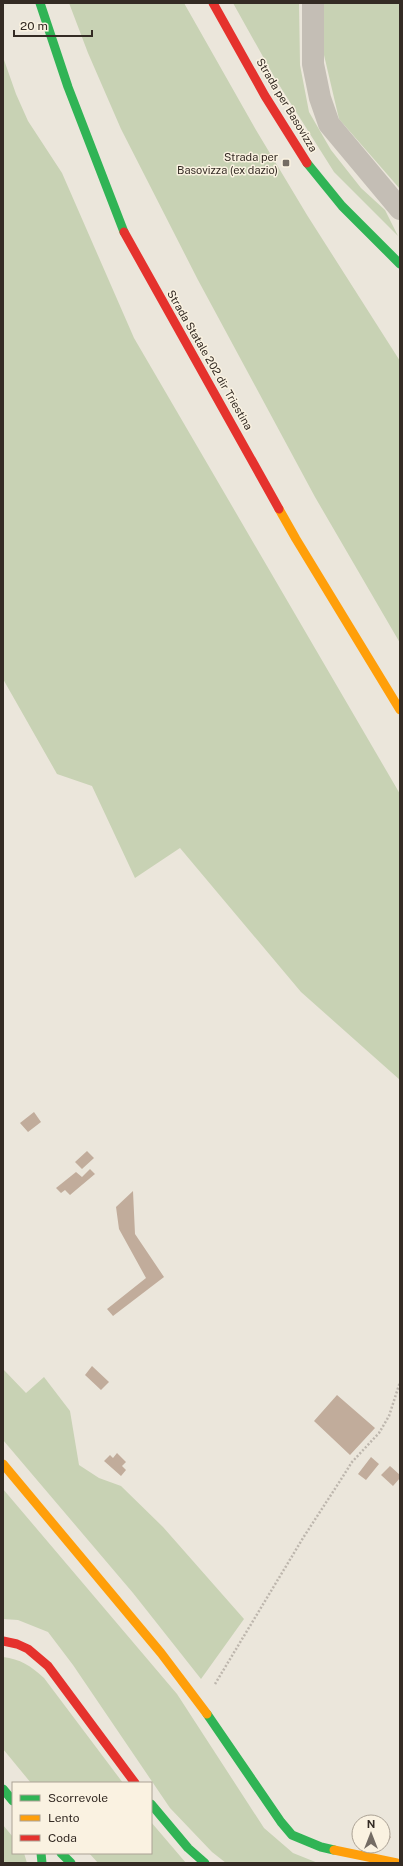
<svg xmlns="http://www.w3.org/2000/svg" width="403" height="1866" font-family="'Public Sans',sans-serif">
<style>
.green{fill:#c8d2b4}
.building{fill:#c1ac9b}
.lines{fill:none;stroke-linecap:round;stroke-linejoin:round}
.path{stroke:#bdb6ad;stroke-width:2.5;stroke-dasharray:2 2;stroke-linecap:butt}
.street{stroke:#c4beb5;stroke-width:22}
.fast{stroke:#30b455;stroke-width:9}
.slow{stroke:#ff9f0a;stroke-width:9}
.jam{stroke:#e5322d;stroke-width:9}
.poi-dot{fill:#746c64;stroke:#faf2e1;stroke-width:1.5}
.labels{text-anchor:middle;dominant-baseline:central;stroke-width:3;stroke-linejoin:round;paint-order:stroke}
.street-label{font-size:11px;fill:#342b24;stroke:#faf2e1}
.poi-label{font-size:11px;fill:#342b24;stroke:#faf2e1;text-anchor:end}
</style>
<rect width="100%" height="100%" fill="#ebe6db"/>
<path class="green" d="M69 3H184L256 130 307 215 400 361V643L315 497 198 280 121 129 88 53Z
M233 3H299L300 65 309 112 331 150 361 188 385 210 398 236 334 172 276 80Z
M324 3H400V189L339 119 324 55Z
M3 57 16 94 28 121 62 173 134 338 400 794V1080L301 992 180 848 135 878 92 786 57 774 3 679Z
M3 1369 26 1393 44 1377 70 1411 79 1465 99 1478 121 1486 163 1527 244 1619 201 1679 133 1593 3 1440Z
M3 1489 177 1694 264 1828 293 1853 318 1863H226L212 1852 170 1808 73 1665 48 1632 18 1620 3 1619Z
M3 1657C20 1659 31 1666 44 1678L123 1783H31L3 1749Z
M151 1822 186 1863H98L89 1853H151Z
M3 1825 13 1837V1853H24L27 1863H3Z"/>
<path class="building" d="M34 1112 41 1122 28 1132 20 1123Z
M87 1151 94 1158 82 1169 75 1162Z
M90 1169 95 1174 70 1195 65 1190 61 1193 56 1188 76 1172 82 1177Z
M133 1191 135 1234 164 1277 113 1316 107 1309 146 1278 119 1229 116 1207Z
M92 1366 109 1382 101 1390 85 1375Z
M337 1395 375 1428 350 1455 314 1421Z
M117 1453 126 1462 122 1466 126 1470 121 1476 104 1461 110 1455 113 1458Z
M371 1457 379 1464 366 1480 358 1474Z
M390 1466 400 1475V1478L393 1486 381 1475Z
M383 1830 391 1837 387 1843 383 1840Z"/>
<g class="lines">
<path class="path" d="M215 1684 303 1538 340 1481 352 1462 379 1433 389 1416 400 1382"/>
<path class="street" d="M313 3V64L320 98 329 124 400 209"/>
<path class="fast" d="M40 3 68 87 124 232
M307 163 342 206 400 264
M207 1714 281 1822 292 1835 321 1847 334 1850
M3 1789 13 1801
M151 1804 188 1848 205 1863
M41 1853 42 1863
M61 1853 71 1863"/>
<path class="slow" d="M279 509 296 539 400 710
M3 1464 161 1653 207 1714
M334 1850 397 1863"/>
<path class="jam" d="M213 3 265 96 307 163
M124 232 279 509
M3 1641 17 1644 28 1649 48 1666 135 1783"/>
</g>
<rect class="poi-dot" x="282" y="159" width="8" height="8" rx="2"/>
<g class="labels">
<g class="street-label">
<text transform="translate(287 105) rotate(59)">Strada per Basovizza</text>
<text transform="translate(210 360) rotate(60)">Strada Statale 202 dir Triestina</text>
</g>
<g class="poi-label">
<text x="278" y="157">Strada per<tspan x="278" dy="13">Basovizza (ex dazio)</tspan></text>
</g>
</g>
<rect width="403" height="1866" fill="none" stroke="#342b24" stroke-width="8"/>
<rect x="12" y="1782" width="140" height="72" fill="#faf2e1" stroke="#aba295"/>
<rect x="20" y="1795" width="20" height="6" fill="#30b455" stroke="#aba295"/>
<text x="48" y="1802" font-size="12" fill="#342b24">Scorrevole</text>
<rect x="20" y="1815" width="20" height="6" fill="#ff9f0a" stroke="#aba295"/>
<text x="48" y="1822" font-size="12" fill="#342b24">Lento</text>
<rect x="20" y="1835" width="20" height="6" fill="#e5322d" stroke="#aba295"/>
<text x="48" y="1842" font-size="12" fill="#342b24">Coda</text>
<g transform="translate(371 1834)"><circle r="19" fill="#faf2e1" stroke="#aba295"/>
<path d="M0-3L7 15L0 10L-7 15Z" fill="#746c64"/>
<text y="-6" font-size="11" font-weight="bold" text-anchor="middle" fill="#342b24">N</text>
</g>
<path d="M14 30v6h78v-6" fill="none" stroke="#342b24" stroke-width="2"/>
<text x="20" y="30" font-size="12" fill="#342b24" stroke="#faf2e1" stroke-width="3" paint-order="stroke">20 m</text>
</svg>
